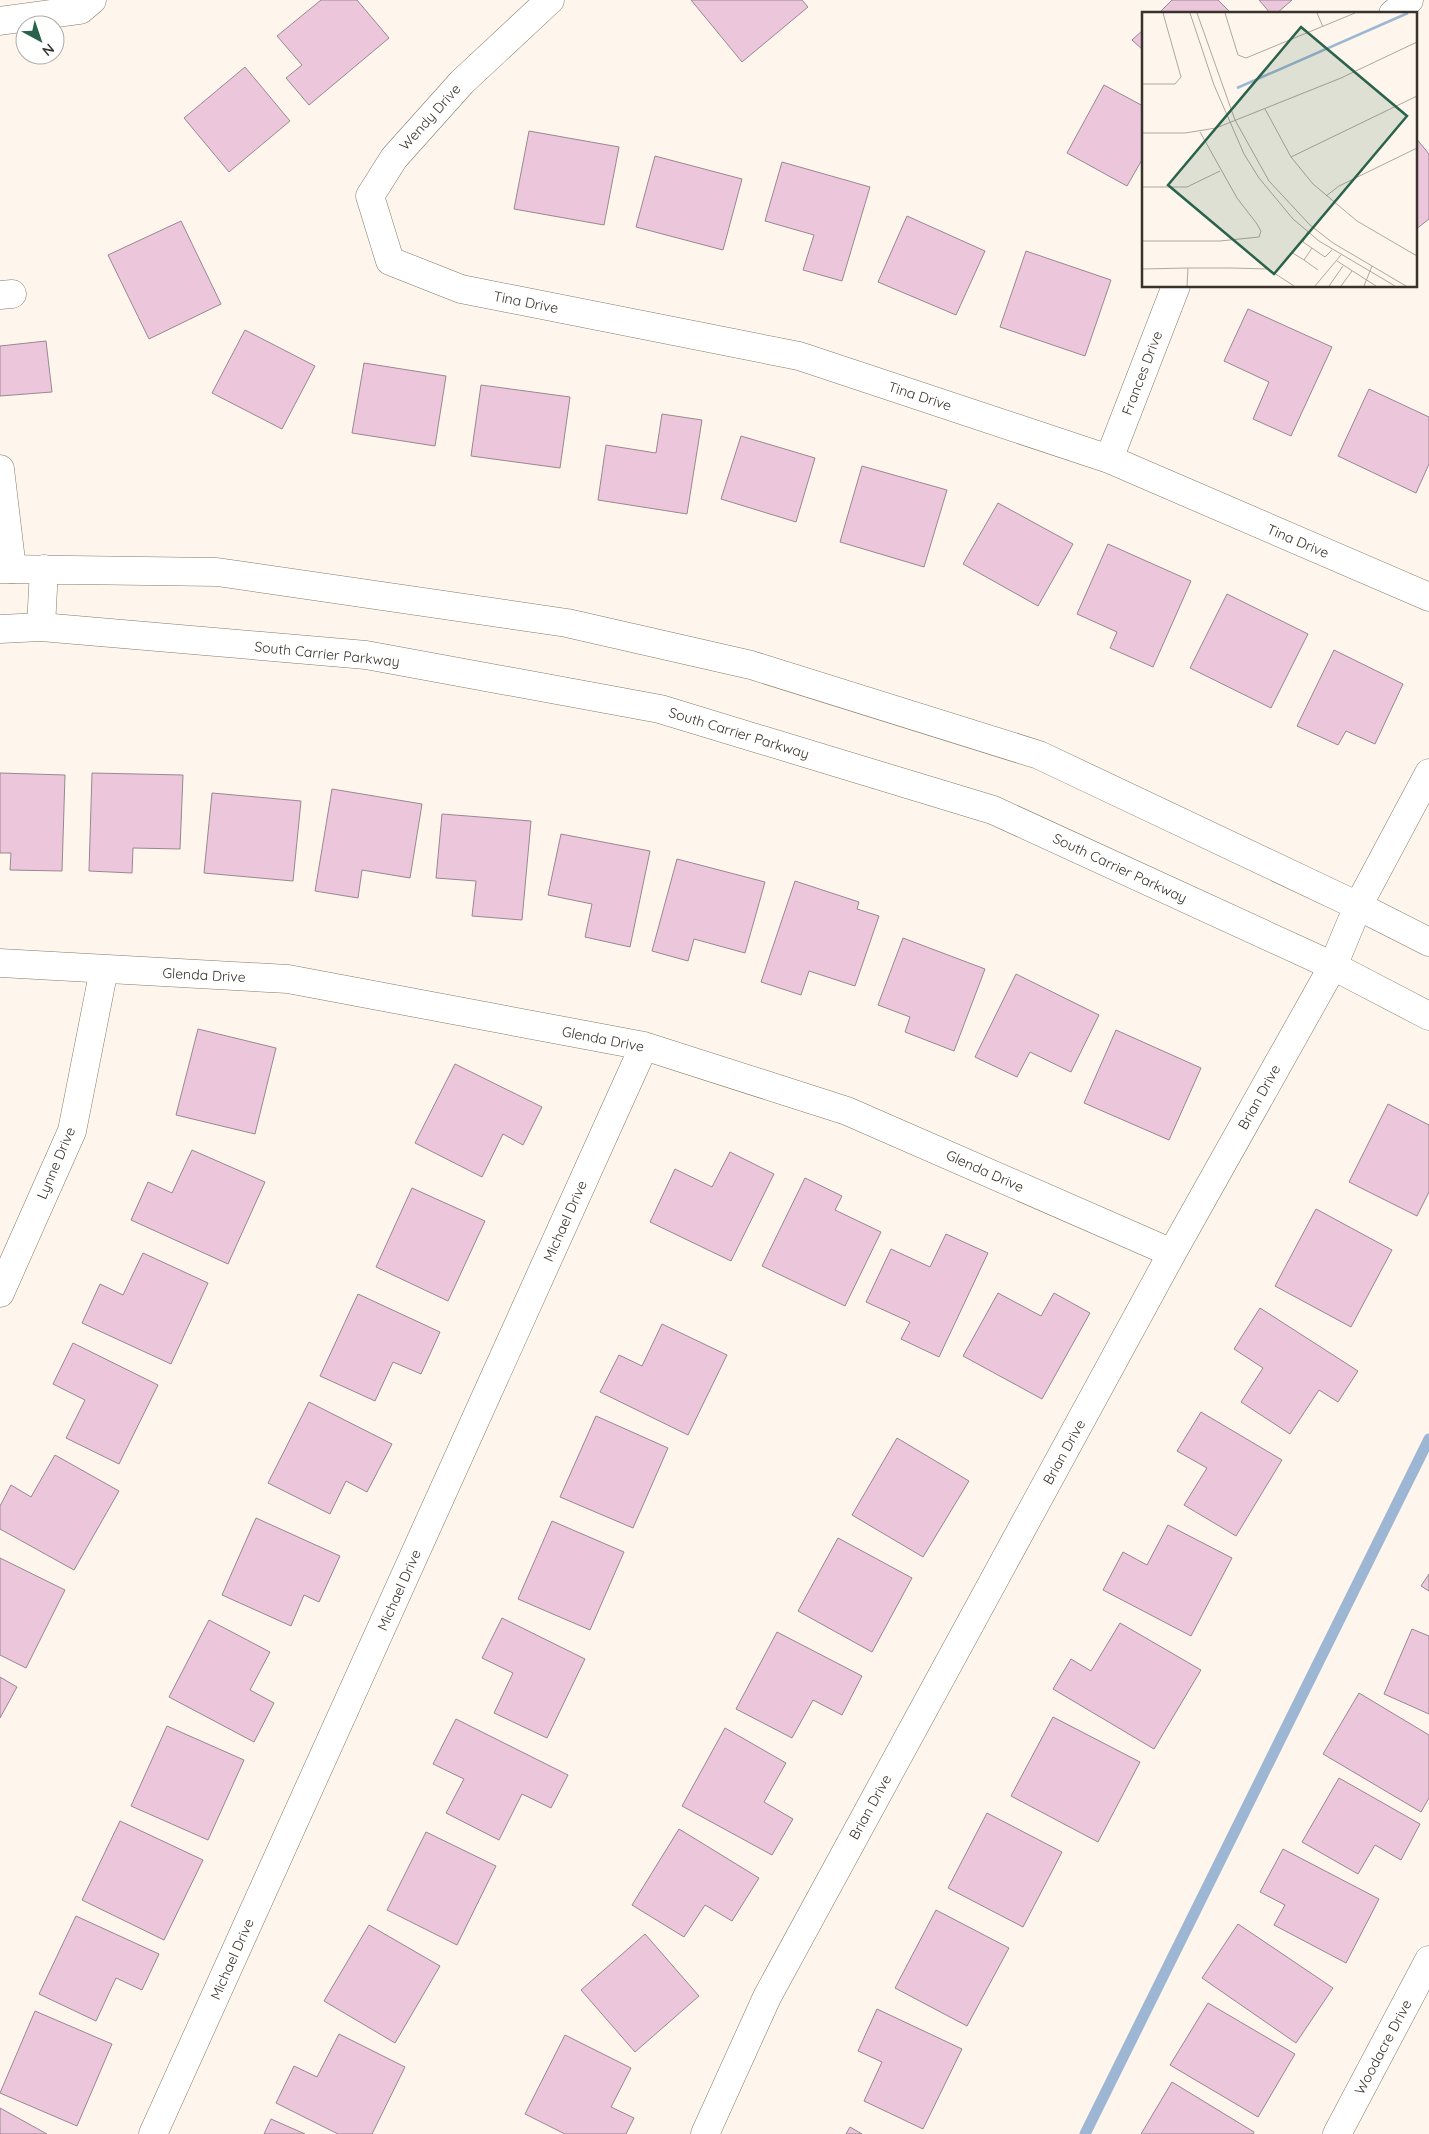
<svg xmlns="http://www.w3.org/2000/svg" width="1429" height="2134" font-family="Quicksand,sans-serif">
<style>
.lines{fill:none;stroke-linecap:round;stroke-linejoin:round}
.stream{stroke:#9db6d3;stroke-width:11}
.building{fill:#ecc6da;stroke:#9a8791}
.minor-casing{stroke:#85796a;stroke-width:29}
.major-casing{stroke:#85796a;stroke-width:29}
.minor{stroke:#fff;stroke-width:28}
.major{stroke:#fff;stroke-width:28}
.labels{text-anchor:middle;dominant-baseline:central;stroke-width:5;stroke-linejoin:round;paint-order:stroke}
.street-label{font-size:14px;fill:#37322c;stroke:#fff}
.inset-river{fill:none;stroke:#9db6d3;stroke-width:2.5}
.inset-road{fill:none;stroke:#aea89f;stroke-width:1}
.view{fill:#29634c;fill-opacity:0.15;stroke:#29634c;stroke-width:2.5}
.inset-edge{fill:none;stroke:#37322c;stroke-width:2.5}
</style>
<rect width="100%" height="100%" fill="#fef6ec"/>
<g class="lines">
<path class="stream" d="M1085 2134 1429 1439"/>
</g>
<path class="building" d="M321 0H357L389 38 309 105 286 78 302 65 277 36Z
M691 0H802L808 7 742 62Z
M1172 0H1218L1232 14H1158Z
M1259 0H1292L1276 14H1271Z
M1143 30V50L1132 40Z
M245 67 290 121 229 172 184 118Z
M1104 85 1143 106V158L1127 186 1067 153Z
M529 131 619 147 604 225 514 209Z
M1415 137 1429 154V219L1415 230Z
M655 156 742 179 723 250 636 227Z
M782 162 870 187 842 281 803 270 814 235 765 221Z
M907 216 985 251 956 315 878 282Z
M181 221 221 304 149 339 108 255Z
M1026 251 1111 280 1085 356 1000 327Z
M1248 309 1332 347 1291 436 1253 419 1269 382 1224 361Z
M245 330 315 366 282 429 212 393Z
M46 341 52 392 0 396V346Z
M364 363 446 376 435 446 352 433Z
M481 385 570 397 560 468 471 456Z
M1369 389 1429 417V464L1416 493 1338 456Z
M662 414 702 420 687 514 598 500 606 445 656 453Z
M741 436 815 458 796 522 721 499Z
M862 466 947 490 924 567 840 542Z
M998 503 1073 544 1038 606 963 564Z
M1108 544 1191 581 1153 667 1110 648 1117 632 1077 614Z
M1227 594 1308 634 1271 708 1190 668Z
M1334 650 1403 684 1375 744 1346 731 1338 745 1297 726Z
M0 773 65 775 62 871 10 870 11 853H0Z
M92 773 183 775 180 849 133 848 132 873 89 871Z
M332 789 422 804 410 878 362 870 358 898 315 891Z
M212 793 301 801 293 881 204 873Z
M442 814 531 821 522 920 472 916 476 881 436 878Z
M561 834 650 851 630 947 585 937 592 904 548 895Z
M677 859 765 882 745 953 694 939 688 961 652 951Z
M795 881 859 902 857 909 879 916 855 986 809 971 801 995 761 982Z
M903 938 985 969 954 1051 905 1032 910 1017 878 1005Z
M1016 974 1099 1015 1071 1072 1030 1052 1017 1077 975 1057Z
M198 1029 276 1048 255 1134 176 1115Z
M1116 1030 1201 1068 1169 1140 1084 1103Z
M455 1064 542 1107 523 1145 503 1134 482 1177 415 1143Z
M1388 1104 1429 1125V1192L1417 1216 1349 1182Z
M192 1150 265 1182 228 1264 131 1220 148 1182 172 1193Z
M730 1152 774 1174 731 1261 650 1222 675 1169 712 1187Z
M805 1178 842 1196 835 1210 881 1232 845 1306 762 1266Z
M412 1188 485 1221 448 1301 376 1267Z
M1316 1209 1392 1250 1351 1327 1275 1286Z
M946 1234 988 1253 939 1357 901 1339 910 1322 866 1302 891 1249 930 1267Z
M143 1253 208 1283 171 1364 82 1323 100 1284 123 1295Z
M998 1293 1041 1316 1054 1293 1090 1313 1042 1399 963 1356Z
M358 1294 440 1332 421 1374 393 1362 375 1401 320 1376Z
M1260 1308 1358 1371 1338 1402 1319 1390 1290 1434 1241 1402 1263 1368 1234 1349Z
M662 1324 727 1355 688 1435 600 1392 619 1355 642 1366Z
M73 1343 158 1385 119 1464 66 1438 85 1400 53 1384Z
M309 1402 392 1444 367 1492 346 1481 330 1514 268 1483Z
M1201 1412 1282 1460 1236 1536 1184 1505 1207 1468 1177 1451Z
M596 1416 668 1448 633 1528 560 1497Z
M897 1438 969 1481 923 1557 852 1515Z
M55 1455 119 1491 74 1570 0 1529V1506L11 1485 31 1497Z
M256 1518 340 1556 319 1602 304 1595 291 1626 222 1595Z
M552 1521 624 1552 590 1630 518 1599Z
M1168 1525 1232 1558 1191 1636 1103 1590 1123 1552 1147 1565Z
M838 1538 912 1578 872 1652 798 1611Z
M0 1558 65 1590 26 1668 0 1655Z
M1429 1574V1591L1421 1586Z
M502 1618 585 1659 547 1738 494 1713 513 1673 482 1658Z
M209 1620 270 1652 250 1690 274 1703 254 1742 169 1697Z
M1120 1623 1201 1670 1154 1749 1053 1689 1071 1659 1091 1671Z
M1412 1629 1429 1636V1714L1384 1694Z
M777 1632 862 1676 842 1715 813 1700 792 1738 736 1709Z
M0 1677 17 1687 0 1718Z
M1359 1693 1429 1735V1798L1421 1812 1323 1754Z
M1053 1717 1140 1762 1098 1842 1011 1796Z
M456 1719 568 1775 551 1808 522 1794 499 1840 446 1813 464 1779 433 1764Z
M167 1726 244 1760 208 1840 131 1806Z
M725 1728 786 1763 764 1802 793 1819 772 1855 682 1806Z
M1339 1778 1420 1824 1401 1860 1375 1845 1358 1874 1302 1842Z
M987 1813 1062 1852 1023 1927 948 1888Z
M120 1821 203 1860 164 1940 82 1900Z
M679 1829 759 1878 732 1921 705 1905 684 1937 632 1905Z
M426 1832 496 1866 457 1945 387 1910Z
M1283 1849 1379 1899 1346 1963 1274 1925 1285 1905 1260 1892Z
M936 1910 1009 1948 967 2026 895 1988Z
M76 1916 159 1954 142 1990 116 1978 96 2021 39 1994Z
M1238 1924 1333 1988 1296 2043 1202 1978Z
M369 1925 440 1966 395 2043 324 2001Z
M645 1934 699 1996 635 2052 581 1990Z
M1208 2003 1295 2054 1258 2117 1170 2065Z
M877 2009 962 2049 923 2129 864 2101 882 2062 858 2051Z
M35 2011 112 2044 77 2126 0 2093Z
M339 2034 405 2067 372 2134H338L276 2103 294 2066 317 2077Z
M565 2035 631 2068 611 2107 634 2118 626 2134H565L525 2114Z
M1172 2082 1254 2132 1253 2134H1141Z
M0 2108 47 2134H0Z
M271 2119 305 2134H264Z
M850 2127 862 2134H846Z"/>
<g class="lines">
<g class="minor-casing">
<path id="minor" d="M550 0 462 82 394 158 370 196 390 261 461 289 799 356 1109 459 1429 597
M1393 14 1409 0
M0 21 80 10 92 0
M0 295 12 294
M1109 459 1176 286
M0 469 12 569
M0 963 288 979 644 1046 847 1111 1172 1253
M0 1293 72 1131 104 969
M153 2134 644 1046
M705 2134 767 1997 1172 1253 1333 966 1358 906 1429 773
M1337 2134 1429 1960"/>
</g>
<g class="major-casing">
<path id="major" d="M0 569 217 572 567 623 751 665 1039 755 1358 906 1429 942
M41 627 44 569
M0 629 41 627 366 655 660 709 993 810 1333 966 1429 1016"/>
</g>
<use href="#minor" class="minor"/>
<use href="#major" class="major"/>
</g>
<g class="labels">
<g class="street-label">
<text transform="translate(430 117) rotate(-48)">Wendy Drive</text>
<text transform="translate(526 302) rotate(11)">Tina Drive</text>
<text transform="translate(1142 373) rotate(-69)">Frances Drive</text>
<text transform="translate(920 396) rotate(18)">Tina Drive</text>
<text transform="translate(1298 541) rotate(23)">Tina Drive</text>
<text transform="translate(327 654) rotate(6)">South Carrier Parkway</text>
<text transform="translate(739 733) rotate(17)">South Carrier Parkway</text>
<text transform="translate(1120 868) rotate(25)">South Carrier Parkway</text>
<text transform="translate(204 975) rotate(3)">Glenda Drive</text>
<text transform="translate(603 1039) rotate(11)">Glenda Drive</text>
<text transform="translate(1259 1097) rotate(-61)">Brian Drive</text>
<text transform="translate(56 1163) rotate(-67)">Lynne Drive</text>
<text transform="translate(985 1171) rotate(24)">Glenda Drive</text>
<text transform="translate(565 1221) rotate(-66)">Michael Drive</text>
<text transform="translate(1064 1452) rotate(-61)">Brian Drive</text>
<text transform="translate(399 1590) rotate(-66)">Michael Drive</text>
<text transform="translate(870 1807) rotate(-61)">Brian Drive</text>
<text transform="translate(232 1959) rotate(-66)">Michael Drive</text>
<text transform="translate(1383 2047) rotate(-62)">Woodacre Drive</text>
</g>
</g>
<g transform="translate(1142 12)">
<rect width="275" height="275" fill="#fef6ec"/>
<path class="inset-river" d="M95 76 266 1"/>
<path class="inset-road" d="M48 1 72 73 102 142 117 166 151 207 177 229 253 274M55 1 93 108 127 169 168 213 191 231 264 274M83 1 96 43 104 46 213 1M175 1 181 15M0 72H33L39 65 21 1M123 97 149 145 171 172 215 209 275 244M0 121H43L74 116 199 66 275 30M149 145 275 84M0 175H45L78 159M184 184 197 174 275 136M166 219 161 230 183 245 190 238M0 229H78L117 225 119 219 115 212 95 186 58 120M170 236 162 248 176 258M149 240 162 248M195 249 234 274M0 257 46 256M45 274 46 256H89L126 257 152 274M173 274 199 243M187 274 201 254M199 274 210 259M222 274 230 254"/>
<path class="view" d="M159 15 265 104 132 262 26 173Z"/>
<rect width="275" height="275" class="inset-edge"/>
</g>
<g transform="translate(40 40) rotate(140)"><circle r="24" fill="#ffffff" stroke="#afadab"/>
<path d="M0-4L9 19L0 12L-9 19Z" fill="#29634c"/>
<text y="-8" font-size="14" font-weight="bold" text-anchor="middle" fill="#37322c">N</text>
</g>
</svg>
